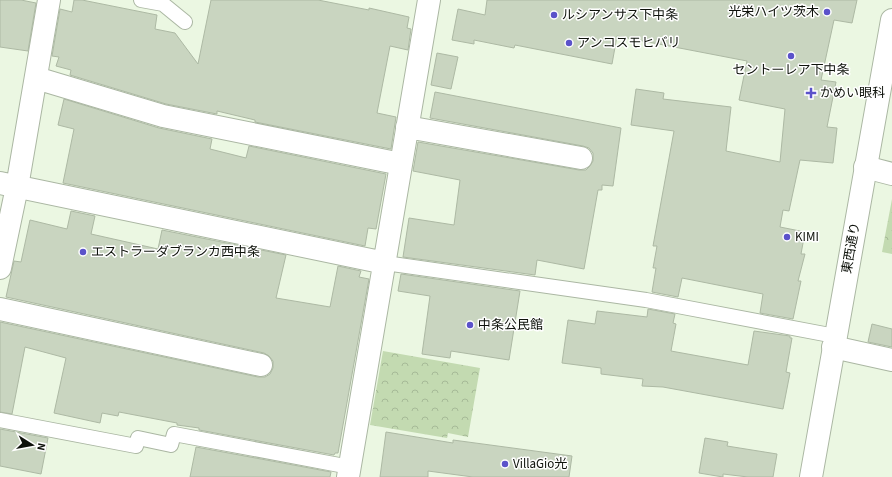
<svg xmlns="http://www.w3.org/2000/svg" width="892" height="477" font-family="'Source Sans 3','Noto Sans JP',sans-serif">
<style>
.park{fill:url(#park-crowns)}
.building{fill:#c9d5c0;stroke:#adb9a4}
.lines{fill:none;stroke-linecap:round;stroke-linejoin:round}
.service-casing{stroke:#abb7a3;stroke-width:16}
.minor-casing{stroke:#abb7a3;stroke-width:24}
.tertiary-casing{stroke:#abb7a3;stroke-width:24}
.service{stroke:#fff;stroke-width:14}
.minor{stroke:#fff;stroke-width:22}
.tertiary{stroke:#fff;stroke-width:22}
.poi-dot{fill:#5b52ca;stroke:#fff;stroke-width:1.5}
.labels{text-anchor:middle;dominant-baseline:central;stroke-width:3;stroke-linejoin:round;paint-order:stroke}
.poi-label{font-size:13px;fill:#0e120b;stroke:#fff;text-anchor:start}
.street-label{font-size:13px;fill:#0e120b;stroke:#fff}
</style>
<defs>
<pattern id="park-crowns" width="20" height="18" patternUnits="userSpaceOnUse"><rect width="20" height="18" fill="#c3dab1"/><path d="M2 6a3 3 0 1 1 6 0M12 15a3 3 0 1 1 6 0" fill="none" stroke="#a6ba97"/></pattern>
</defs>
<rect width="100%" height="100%" fill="#ebf7e2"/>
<path class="park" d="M892 199V254L882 252Z
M383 351 480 368 468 437 448 433 447 438 370 425Z"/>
<path class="building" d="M0 0H21L36 3 28 51 0 47Z
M74 0H82L157 15 155 29 175 33 198 64 211 0H318L369 10V8L409 17 407 28 411 29 408 50 390 46 377 113 396 117 391 149 255 122V120L217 111V114L166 104 70 75 71 70 56 66 59 57 52 56 60 9 72 12Z
M487 0H857L852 23 834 20 821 80 836 82 827 127 837 128 833 163 800 160 789 211 783 210 780 227 805 232 801 254H805L798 281H801L793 319 760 313 763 294 682 278 678 297 652 292 656 268H653L657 246H653L674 131 631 125 636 89 664 93 663 99 731 107 726 151 780 162 785 109 739 100 747 61 617 36 612 64 515 45 514 48 474 40V44L452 40 458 9 485 15Z
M437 53 458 57 451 89 431 85Z
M435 92 621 128 613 186 602 185V190H598L584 269 537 260 535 275 403 257 409 218 454 225 460 180 413 171 418 142 579 170H586L590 166 593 161V153L589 148 583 146 430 118Z
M64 99 159 128 212 139 210 149 246 158 249 146 386 174 376 229 368 228 365 246 63 183 74 129 58 125Z
M71 211 95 216 91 234 158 249 162 230 286 255 276 298 330 307 338 266 361 271 359 277 369 279 338 453H335L334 455 199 430V428L177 425V423L119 412 118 416 102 413 100 423 54 413 66 358 25 347 12 414 0 412V322L258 377H265L270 374 273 368V361L269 356 264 353 6 297 14 261 21 262 30 220 67 229Z
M401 274 520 291 509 360 451 351 450 358 422 354 430 296 398 291Z
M648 309 675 314 673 323 676 324 671 351 748 365 754 331 790 336V338H792L786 372 790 373 783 409 663 387 642 386 643 379 601 374V368L562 363 568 320 595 324 597 311 647 317Z
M872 324 892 329V347L868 342Z
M0 429 48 438 41 474 0 466Z
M386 432 453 443V440L572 456 569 477H473L428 471V477H380Z
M705 438 728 442 727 446 777 454 773 477H748L723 474V477L699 473Z
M196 447 331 472 330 477H190Z"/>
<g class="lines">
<g class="service-casing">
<path id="service" d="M141 0 163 4 185 22
M385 263 646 300 835 336
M0 420 136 446 138 438 171 445 174 434 350 467"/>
</g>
<g class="minor-casing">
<path id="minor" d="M36 78 163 116 401 164
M407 127 581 158
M865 167 892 174
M0 183 385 263
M0 268 17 187 49 0
M0 309 261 365
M833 347 892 360
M348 477 429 0"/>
</g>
<g class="tertiary-casing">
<path id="tertiary" d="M811 477 892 20"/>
</g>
<use href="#service" class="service"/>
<use href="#minor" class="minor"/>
<use href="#tertiary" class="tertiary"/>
</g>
<g class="poi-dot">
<circle cx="827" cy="12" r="4"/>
<circle cx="554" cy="15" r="4"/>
<circle cx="569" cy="43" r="4"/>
<circle cx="791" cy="56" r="4"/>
<path d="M809 87h4v4h4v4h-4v4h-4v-4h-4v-4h4z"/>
<circle cx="787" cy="237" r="4"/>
<circle cx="83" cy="252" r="4"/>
<circle cx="470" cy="325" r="4"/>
<circle cx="505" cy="464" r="4"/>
</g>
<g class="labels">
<g class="poi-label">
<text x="819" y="12" text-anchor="end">光栄ハイツ茨木</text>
<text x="562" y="15">ルシアンサス下中条</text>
<text x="577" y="43">アンコスモヒバリ</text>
<text x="791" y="70" text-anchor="middle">セントーレア下中条</text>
<text x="820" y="93">かめい眼科</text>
<text x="795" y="237">KIMI</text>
<text x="91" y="252">エストラーダブランカ西中条</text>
<text x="478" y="325">中条公民館</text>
<text x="513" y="464">VillaGio光</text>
</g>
<g class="street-label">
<text transform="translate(851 248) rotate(-80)">東西通り</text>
</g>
</g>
<g transform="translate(32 445) rotate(101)" stroke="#ffffff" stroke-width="3" paint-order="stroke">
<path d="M0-3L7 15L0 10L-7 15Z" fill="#0e120b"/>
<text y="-6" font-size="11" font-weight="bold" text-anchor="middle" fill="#0e120b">N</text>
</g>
</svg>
